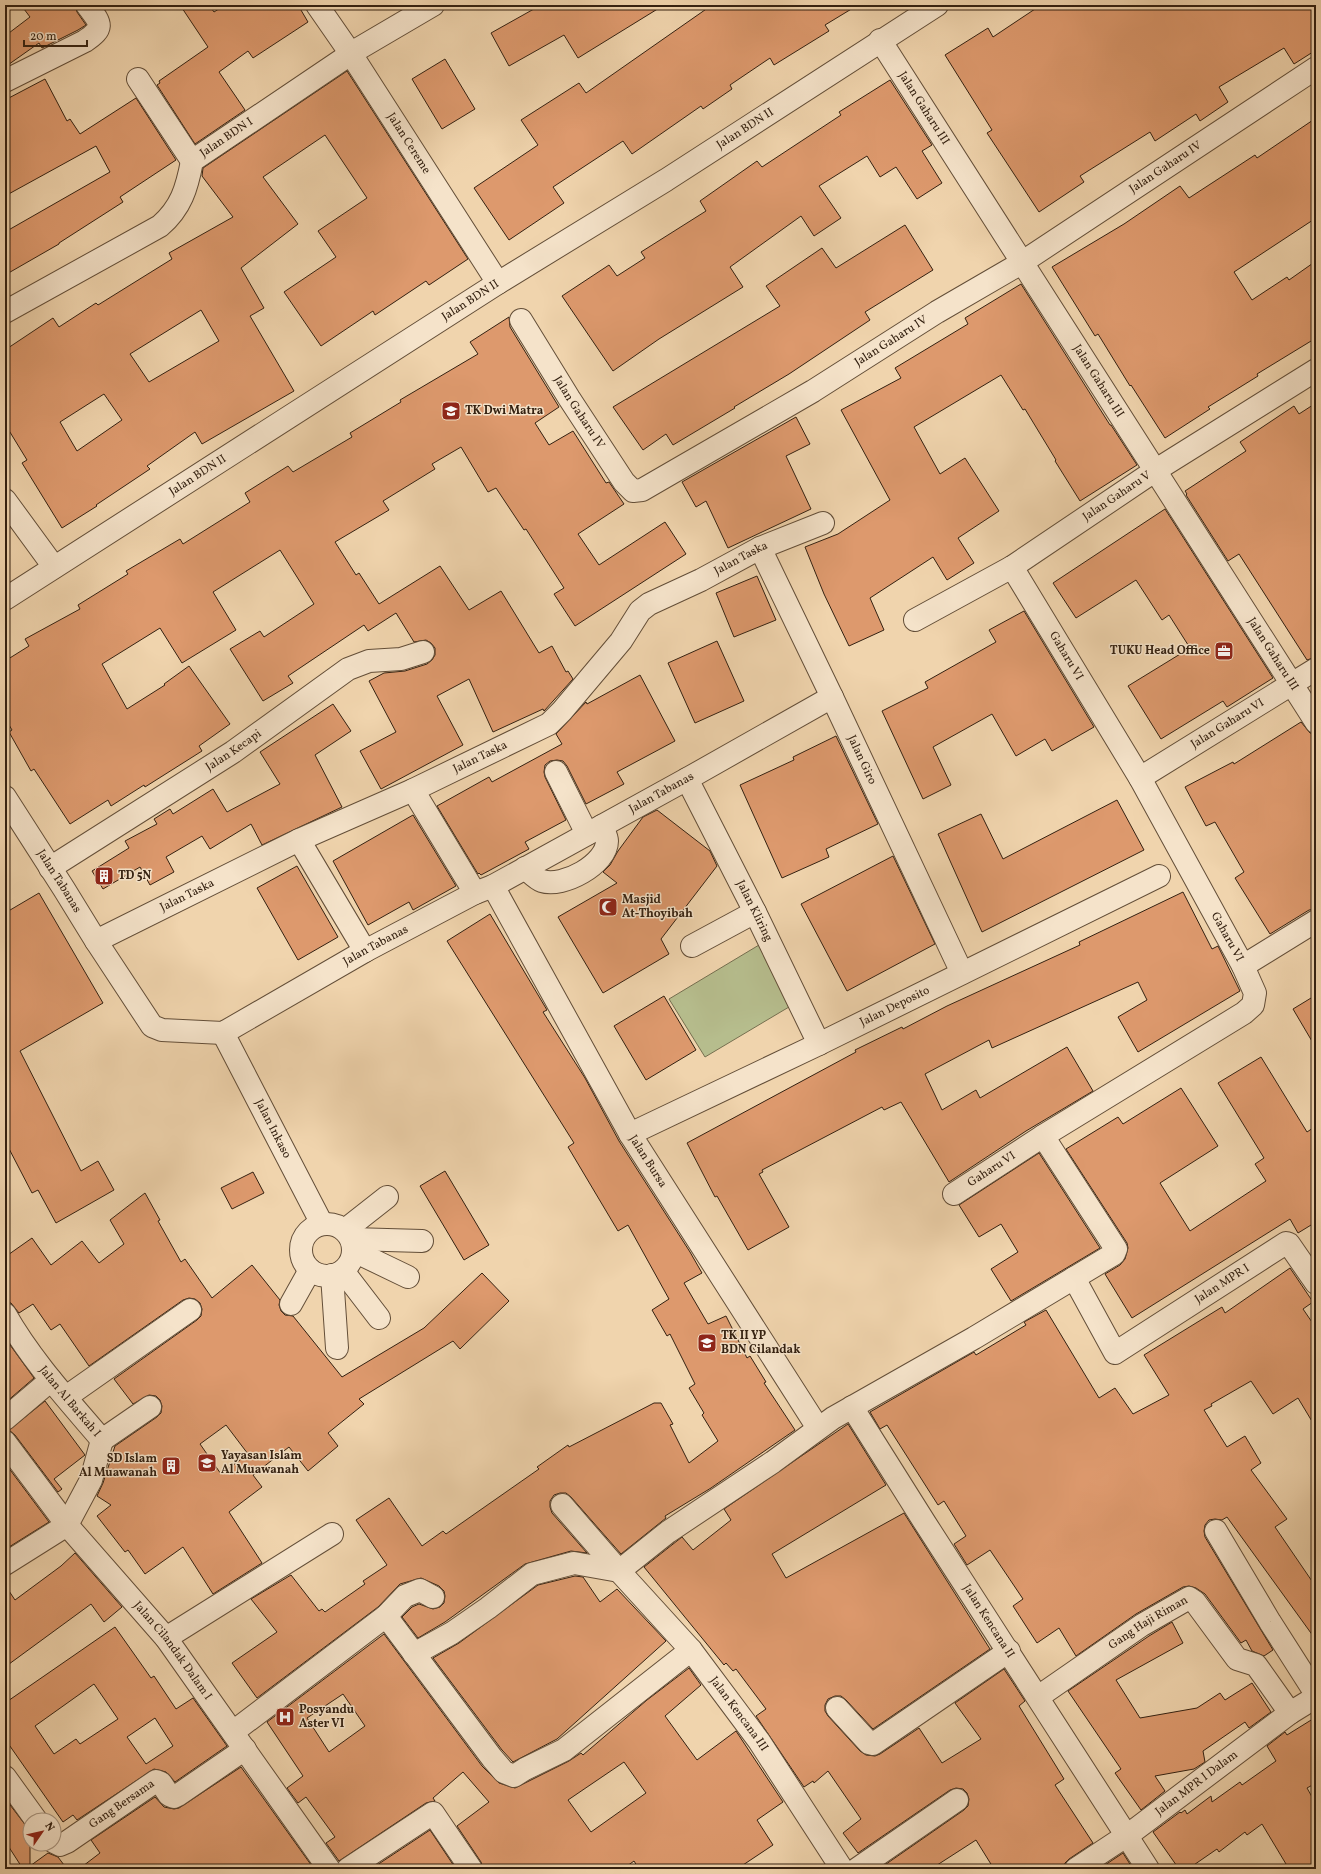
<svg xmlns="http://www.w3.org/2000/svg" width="1321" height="1874" font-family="Vollkorn,serif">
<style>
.green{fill:#b6bd8d;stroke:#756f4f}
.building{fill:#dd996d;stroke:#342111;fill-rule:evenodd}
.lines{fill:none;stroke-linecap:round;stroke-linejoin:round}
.minor-casing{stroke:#634e38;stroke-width:24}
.minor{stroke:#f5e3ca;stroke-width:22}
.labels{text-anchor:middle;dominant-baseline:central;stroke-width:3;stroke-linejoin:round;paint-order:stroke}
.street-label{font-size:12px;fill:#342111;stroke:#f5e3ca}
.poi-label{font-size:12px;font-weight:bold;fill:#342111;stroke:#f5e3ca;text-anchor:start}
</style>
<rect width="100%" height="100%" fill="#f0d4ad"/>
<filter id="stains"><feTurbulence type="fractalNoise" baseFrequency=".005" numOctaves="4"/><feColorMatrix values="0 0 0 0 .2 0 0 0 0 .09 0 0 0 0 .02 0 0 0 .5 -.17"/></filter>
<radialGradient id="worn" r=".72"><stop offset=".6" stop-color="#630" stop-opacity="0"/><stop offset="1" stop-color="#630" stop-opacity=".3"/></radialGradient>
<path class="green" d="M764 942 799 1001 705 1057 669 999Z"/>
<path class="building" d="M21 5H75L77 12 86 25 78 30 42 48 39 43 5 67V36L30 17Z
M180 5H209L214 12 225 5H298L308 22 253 58 248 51 219 72 245 110 195 144 157 85 160 83 159 81 208 47Z
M541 5H664L578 58 564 35 509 66 491 33Z
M712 5H858L825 25 829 31 774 65 770 58 730 85 732 89 703 109 701 106 632 154 623 141 553 187 564 203 509 240 474 188 538 145 521 120 579 83 586 93Z
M1041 5H1316V50L1294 64 1284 48 1219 87 1228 102 1200 121 1196 114 1155 141 1150 132 1080 176 1084 182 1039 212 987 133 992 130 945 55 988 28 993 37Z
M445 59 475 109 442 129 412 79Z
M347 71 468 259 429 285 426 281 375 315 373 311 321 346 284 292 336 257 318 231 367 198 325 135 263 177 298 224 241 268 264 308 250 316 294 391 202 444 195 432 147 466 150 469 96 505 97 506 62 528 22 463 27 460 5 424V350L53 318 59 327 96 303 98 305 172 259 169 253 233 217 202 176 203 168ZM201 310 219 341 149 382 130 354ZM104 394 122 420 77 451 60 422Z
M45 79 67 121 70 119 80 134 136 98 176 160 120 197 123 202 59 243V244L5 275V232L110 172 96 146 5 196V100Z
M890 80 932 145 922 151 942 183 917 199 896 167 880 177 867 156 819 186 841 218 814 236 801 216 730 267 743 287 659 339 613 371 562 296 609 265 617 276 645 258 641 252 706 211 700 201 757 161 762 167 841 115 839 112Z
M1316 118V218L1234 272 1252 300 1287 277 1289 280 1316 261V338L1257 374 1258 376 1208 407 1210 409 1165 438 1131 385 1130 386 1098 334 1095 336 1052 267 1124 224 1180 186 1189 198 1255 155 1257 158Z
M905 225 933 270 865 312 870 320 789 374 734 407 735 408 673 445 666 434 643 450 613 407 780 306 766 286 822 248 836 268Z
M1021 284 1110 425H1111L1137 465 1080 501 1055 461 1056 460 1025 409 1023 410 1001 375 914 427 940 474 965 458 999 511 958 538 974 563 947 580 933 557 870 598 884 630 849 646 824 594 805 547 838 534 890 500 841 410 901 378 895 368 968 324 965 318Z
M509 317 510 327 559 407 535 423 549 445 573 431 606 483 609 482 624 504 578 534 599 565 665 522 686 554 575 626 554 594 564 588 526 529 524 530 496 488 488 492 461 447 432 464 435 469 383 501 389 510 335 542 356 575 359 573 379 604 440 566 469 610 501 591 539 653 552 646 566 672 568 671 573 679 544 711 543 709 493 732 469 679 437 696 463 745 381 789 360 751 396 732 369 681 384 673 405 671 427 664 432 660 435 655V648L431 643 426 640 414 642 396 613 368 631 364 625 288 676 293 683 263 701 230 649 260 631 264 637 314 604 280 550 213 592 236 630 182 663 160 628 102 664 127 709 165 685 164 684 189 666 230 724 199 746 202 751 145 787 144 785 111 806 108 800 70 824 34 769 31 771 9 732 12 730 5 718V661L29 646 25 639 80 609 78 605 128 574 126 571 180 539 183 544 250 502 245 493 288 466 293 472 352 437 350 433 401 402 400 400 478 354 470 342Z
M1316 403V657L1307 660 1239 554 1228 561 1186 495 1187 494 1185 491 1246 451 1240 442 1294 406 1299 414Z
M796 417 810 444 786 456 811 509 728 548 706 501 696 507 682 482Z
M1165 509 1273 678 1227 707 1223 701 1161 739 1128 686 1190 648 1169 615 1162 620 1136 580 1076 618 1053 583Z
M757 576 776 620 734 637 716 593Z
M1024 611 1094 727 1052 751 1045 739 1016 756 992 714 933 747 951 785 923 799 882 711 928 688 925 682 996 642 989 630Z
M717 641 744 701 695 723 668 663Z
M640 675 675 741 617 772 624 784 586 804 567 766 563 761 557 760 550 761 545 765 544 772 545 777 566 820 525 842 529 849 481 875 479 873 478 874 437 806 489 777 492 782 562 744 556 734 586 702 587 704Z
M333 704 351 731 315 755 342 807 262 845 251 824 210 849 202 836 166 857 174 872 150 885 140 867 103 889 92 871 129 848 125 841 157 824 154 819 170 809 173 814 213 789 227 812 280 784 260 752Z
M1301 722 1310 733 1316 734V909L1309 910 1270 934 1235 878 1244 872 1215 822 1206 826 1185 787 1233 762 1234 764Z
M836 736 878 824 826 849 829 857 782 878 740 785 794 760 793 757Z
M1117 800 1144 850 982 932 938 834 981 814 1003 859Z
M657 810 710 851 717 866 661 939 669 954 603 993 558 917 617 883 603 872 610 865 618 851 643 817Z
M413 815 456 886 413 910 409 902 368 925 333 861Z
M893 856 935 944 847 991 801 904Z
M297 866 338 937 298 960 257 888Z
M1183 892 1212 949 1218 946 1240 991 1138 1052 1118 1017 1147 1000 1138 982 992 1048 989 1040 925 1074 942 1110 976 1090 980 1098 1067 1047 1093 1091 1026 1131 949 1182 901 1102 884 1110 882 1107 762 1170 763 1172 759 1174 789 1227 748 1250 717 1196 715 1197 687 1143 856 1052 855 1050 902 1027 903 1029 947 1006 1080 945 1079 942Z
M39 893 103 1003 20 1051 81 1171 98 1161 114 1190 56 1223 38 1190 32 1193 5 1141V913Z
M490 914 547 1010 543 1012 585 1078 619 1141 690 1252 702 1273 684 1283 708 1324 726 1316 747 1358 750 1356 766 1382 764 1383 795 1430 711 1488 665 1516 666 1518 621 1554 571 1497 566 1493H560L554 1495 550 1501V1507L552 1513 587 1553 571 1551 525 1564 445 1622 418 1638 402 1617 412 1607 419 1604 433 1609 440 1607 444 1603 445 1596 444 1591 439 1586 421 1578 400 1584 378 1607 257 1698 232 1663 277 1632 251 1599 291 1575 319 1611 322 1609 325 1612 365 1584 363 1581 387 1565 356 1520 389 1498 422 1546 443 1531 446 1534 486 1506 539 1469 537 1467 568 1445 569 1447 654 1403H661L673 1424 670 1425 689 1463 718 1441 702 1415 704 1413 689 1388 695 1384 670 1334 667 1336 652 1310 669 1299 628 1225 618 1231 568 1147 574 1143 447 941Z
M1316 995V1048L1293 1009Z
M664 996 696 1050 646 1080 614 1026Z
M1261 1057 1307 1132 1316 1126V1222L1298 1233 1290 1219 1132 1318 1105 1274 1120 1265 1125 1259 1128 1248 1127 1243 1066 1149 1118 1117 1123 1124 1181 1088 1218 1146 1160 1183 1190 1231 1266 1181 1255 1164 1264 1158 1218 1083Z
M1039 1153 1100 1248 1011 1301 991 1269 1018 1252 1001 1224 979 1237 959 1205Z
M445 1171 489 1245 464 1260 420 1186Z
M253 1172 264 1193 232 1209 221 1188Z
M145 1193 160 1220 158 1221 181 1262 185 1259 212 1298 252 1265 280 1300 279 1305 281 1311 285 1315 293 1316 342 1377 424 1328 482 1273 509 1301 460 1349 453 1341 359 1399 364 1404 328 1433 338 1446 308 1471 289 1447 253 1475 262 1487 229 1512 262 1563 213 1594 183 1547 145 1574 128 1550 125 1552 97 1516 111 1505 97 1496 103 1483 115 1446 157 1417 161 1413 162 1406 160 1400 156 1396 149 1395 133 1404 114 1379 197 1320 201 1316 202 1309 200 1303 195 1299 189 1298 183 1300 89 1366 60 1324 51 1330 33 1304 19 1313 11 1303 5 1302V1257L32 1238 51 1265 82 1241 99 1263 124 1244 110 1220ZM226 1425 248 1454 221 1474 200 1444Z
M1290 1268 1313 1302 1303 1309 1316 1328V1428L1298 1398 1273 1414 1251 1381 1211 1404 1212 1406 1204 1410 1227 1447 1245 1436 1261 1463 1251 1470 1287 1519 1275 1527 1316 1587V1640L1227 1517 1222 1520 1215 1519 1209 1520 1205 1525 1204 1531 1205 1537 1273 1650 1264 1656 1252 1651 1246 1640 1241 1643 1205 1594 1196 1588 1189 1586 1183 1587 1136 1614 1076 1656 1059 1628 1037 1643 1013 1606 1023 1599 990 1550 967 1565 954 1544 966 1536 944 1501 938 1505 887 1425 880 1429 870 1412 974 1352 976 1355 1026 1325 1024 1322 1046 1310 1099 1398 1115 1388 1133 1414 1169 1395 1144 1355 1222 1307 1225 1313Z
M5 1338 34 1378 5 1403Z
M45 1401 85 1455 54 1479 62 1489 58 1492 15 1435 9 1430Z
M848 1424 886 1485 772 1554 786 1578 904 1513 990 1649 873 1729 846 1700 841 1696H835L828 1699 825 1705V1711L828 1716 860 1751 866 1755 875 1756 880 1754 919 1728 942 1763 981 1739 955 1703 1004 1669 1025 1701 1019 1706 1064 1779 1055 1785 1093 1843 1069 1859 1065 1863 1064 1869H994L976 1840 931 1869H879L964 1810 968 1806 969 1799 967 1793 963 1789 956 1788 950 1790 858 1853 843 1833 861 1819 828 1771 814 1783 813 1781 804 1787 756 1716 766 1709 736 1669 733 1671 726 1663 724 1665 644 1567 682 1537 693 1550 731 1520 724 1509Z
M5 1463 49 1522 9 1547 5 1541Z
M75 1553 122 1607 104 1622 91 1604 5 1667V1585L15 1600 61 1566Z
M575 1576 583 1577 600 1602 617 1589 666 1641 557 1739 513 1762 502 1750 433 1658 459 1643 538 1585Z
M1172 1622 1183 1643 1116 1680 1140 1718 1197 1708 1220 1693 1225 1700 1252 1683 1271 1712 1249 1728 1245 1722 1203 1751 1205 1762 1194 1769 1155 1776 1165 1791 1141 1810 1115 1773 1121 1769 1068 1691 1149 1636Z
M115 1627 151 1678 154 1676 176 1709 193 1698 227 1746 175 1782 166 1772 154 1769 77 1820 73 1815 63 1822 5 1739V1703ZM94 1684 118 1719 80 1744 76 1739 54 1754 35 1726ZM155 1718 173 1746 146 1764 127 1737Z
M384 1634 482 1766 499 1783 515 1788 569 1761 581 1753 583 1755 647 1700 689 1668 701 1685 665 1716 697 1760 736 1731 783 1802 757 1820 773 1845 737 1869H639L634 1861 623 1869H483L481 1862 457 1826 489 1802 463 1772 433 1798 435 1801 426 1803 339 1861 326 1843 335 1837 306 1797 298 1803 287 1788 303 1776 267 1722ZM343 1694 365 1726 329 1752 307 1718ZM624 1762 646 1793 591 1832 568 1800Z
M1316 1717V1783L1307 1788 1316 1804V1869H1289L1262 1824 1247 1835 1245 1832 1219 1852 1217 1849 1188 1869H1179L1153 1832 1180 1812 1181 1813 1185 1810 1187 1814 1211 1796 1212 1802 1240 1782 1242 1785 1276 1761 1267 1746 1285 1732 1287 1735Z
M241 1767 314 1869H79L100 1853 91 1840 155 1797 164 1807 174 1809 179 1808Z
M7 1801 30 1831V1866L48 1853 58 1857 67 1869H23L5 1841V1802Z
M430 1830 456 1869H371Z
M1123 1853 1133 1869H1099Z"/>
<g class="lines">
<g class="minor-casing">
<g id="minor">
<path id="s1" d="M317 5 351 54 498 283"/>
<path id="s2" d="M880 40 1316 722"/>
<path d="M138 79 192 161"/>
<path d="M5 81 85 41C106 27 100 23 87 5"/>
<path id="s3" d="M5 312 160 226C181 208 187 188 192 161L358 49 433 5"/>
<path id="s4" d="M521 320 569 398 624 482 633 491 642 490 813 391 937 312 1018 265 1316 68"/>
<path d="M5 500 54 567"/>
<path id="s5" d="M760 548 832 697 962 973"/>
<path id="s6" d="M5 599 498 283 666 180 937 5"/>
<path id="s7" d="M915 620 1012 567 1156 470 1316 370"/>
<path d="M556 772 587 834"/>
<path id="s8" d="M1140 778 1316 669"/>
<path id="s9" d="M687 779 755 912 819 1044"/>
<path d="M413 790 475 893"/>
<path id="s10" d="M5 797 64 889 96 941 152 1026 162 1030 223 1033 365 951 475 893 493 886 687 779 832 697"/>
<path d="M299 840 365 951"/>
<path id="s11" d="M50 868 233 752 348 669 369 661 401 659 423 652"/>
<path d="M525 868C530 872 536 879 542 881 563 888 607 864 607 841 607 836 603 830 602 826"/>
<path id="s12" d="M493 886 630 1134 818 1428"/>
<path id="s13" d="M96 941 299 840 413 790 549 724 562 711 621 641 640 611 649 604 701 580 760 548 823 523"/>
<path d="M692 946 755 912"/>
<path d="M1243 966 1316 921"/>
<path id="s14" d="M223 1033 322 1224"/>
<path id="s15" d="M630 1134 819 1044 1159 876"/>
<path id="s16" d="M954 1194 1043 1136 1244 1013 1253 1005 1255 993 1243 966 1140 778 1012 567"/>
<circle cx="327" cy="1250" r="26"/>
<path d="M345 1230 387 1197"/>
<path d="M352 1239 422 1241"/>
<path d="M354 1251 408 1277"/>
<path d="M343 1271 379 1318"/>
<path d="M332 1275 337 1348"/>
<path id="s17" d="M1074 1278 1115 1353 1286 1243 1289 1244 1316 1283"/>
<path d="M291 1304 310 1270"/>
<path id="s18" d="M5 1314C31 1360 68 1400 102 1440"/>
<path d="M66 1397 190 1310"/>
<path id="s19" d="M852 1407 925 1523 1148 1869"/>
<path d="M5 1419 51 1380"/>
<path d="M102 1440 150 1407"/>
<path id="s20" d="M5 1442 67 1525 166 1638 329 1869"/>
<path id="s21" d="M562 1505 619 1571 691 1650 759 1741 842 1869"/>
<path d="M1216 1531 1270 1622 1316 1694"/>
<path d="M5 1564 67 1525 91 1480 102 1440"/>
<path d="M386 1616 492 1758 504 1772 514 1776 525 1769 564 1750 691 1650"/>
<path d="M166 1638 332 1534"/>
<path d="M414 1654 452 1633 488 1608 532 1574 574 1563 619 1571 668 1532 773 1462 833 1418 974 1338 1114 1254 1116 1249 1043 1136"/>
<path id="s22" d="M1038 1697 1142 1625 1189 1598 1195 1602 1237 1659 1256 1665 1290 1713"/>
<path d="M837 1708 869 1743 873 1744 1009 1651"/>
<path d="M233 1732 386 1616 405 1596 420 1590 433 1597"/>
<path d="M5 1777 36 1820"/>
<path id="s23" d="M54 1842 60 1845 67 1842 156 1781 161 1783 169 1795 174 1797 178 1795 245 1749"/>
<path d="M348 1869 433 1813 471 1869"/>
<path d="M857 1869 957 1800"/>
<path id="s24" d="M1076 1869 1132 1832 1290 1713 1316 1697"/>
</g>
</g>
<use href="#minor" class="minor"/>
</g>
<defs>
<g id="school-square" transform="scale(1)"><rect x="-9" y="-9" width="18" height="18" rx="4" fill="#8f2418" stroke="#f5e3ca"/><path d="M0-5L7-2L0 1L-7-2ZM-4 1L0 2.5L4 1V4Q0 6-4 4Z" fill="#fff"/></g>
<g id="office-square" transform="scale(1)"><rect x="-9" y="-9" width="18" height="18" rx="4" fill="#8f2418" stroke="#f5e3ca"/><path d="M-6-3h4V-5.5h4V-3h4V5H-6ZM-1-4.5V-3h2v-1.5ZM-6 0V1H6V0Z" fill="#fff"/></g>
<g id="building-square" transform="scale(1)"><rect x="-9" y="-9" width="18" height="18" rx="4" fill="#8f2418" stroke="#f5e3ca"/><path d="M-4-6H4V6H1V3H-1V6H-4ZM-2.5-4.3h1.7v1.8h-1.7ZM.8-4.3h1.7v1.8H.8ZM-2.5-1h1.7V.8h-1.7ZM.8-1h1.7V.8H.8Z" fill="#fff"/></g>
<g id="mosque-square" transform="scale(1)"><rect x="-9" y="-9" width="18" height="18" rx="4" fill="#8f2418" stroke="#f5e3ca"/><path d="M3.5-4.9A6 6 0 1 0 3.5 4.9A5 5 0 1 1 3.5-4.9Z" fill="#fff"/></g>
<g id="hospital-square" transform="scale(1)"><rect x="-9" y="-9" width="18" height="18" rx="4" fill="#8f2418" stroke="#f5e3ca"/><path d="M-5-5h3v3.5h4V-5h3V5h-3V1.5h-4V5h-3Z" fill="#fff"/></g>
</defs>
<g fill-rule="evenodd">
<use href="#school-square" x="451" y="411"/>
<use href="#office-square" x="1224" y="651"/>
<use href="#building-square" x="104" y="876"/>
<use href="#mosque-square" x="608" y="907"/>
<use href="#school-square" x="707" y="1343"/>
<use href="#school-square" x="207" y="1463"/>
<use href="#building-square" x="171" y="1466"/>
<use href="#hospital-square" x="285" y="1717"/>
</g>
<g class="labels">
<g class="street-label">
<text stroke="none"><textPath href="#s2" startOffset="81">Jalan Gaharu III</textPath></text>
<text stroke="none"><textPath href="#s6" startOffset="877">Jalan BDN II</textPath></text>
<text stroke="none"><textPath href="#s3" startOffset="293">Jalan BDN I</textPath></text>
<text stroke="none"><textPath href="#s1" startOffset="166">Jalan Cereme</textPath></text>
<text stroke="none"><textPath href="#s4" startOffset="829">Jalan Gaharu IV</textPath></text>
<text stroke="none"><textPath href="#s6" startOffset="553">Jalan BDN II</textPath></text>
<text stroke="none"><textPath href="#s4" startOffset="504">Jalan Gaharu IV</textPath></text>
<text stroke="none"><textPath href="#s2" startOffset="405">Jalan Gaharu III</textPath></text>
<text stroke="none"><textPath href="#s4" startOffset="109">Jalan Gaharu IV</textPath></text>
<text stroke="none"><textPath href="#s6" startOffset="229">Jalan BDN II</textPath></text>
<text stroke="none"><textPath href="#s7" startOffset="237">Jalan Gaharu V</textPath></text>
<text stroke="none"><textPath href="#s13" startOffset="762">Jalan Taska</textPath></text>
<text stroke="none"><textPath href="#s2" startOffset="729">Jalan Gaharu III</textPath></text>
<text transform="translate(1066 656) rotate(59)">Gaharu VI</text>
<text stroke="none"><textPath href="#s8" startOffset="103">Jalan Gaharu VI</textPath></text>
<text stroke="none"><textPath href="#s11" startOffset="218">Jalan Kecapi</textPath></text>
<text stroke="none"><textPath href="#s13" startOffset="426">Jalan Taska</textPath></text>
<text stroke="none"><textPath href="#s5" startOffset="235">Jalan Giro</textPath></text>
<text stroke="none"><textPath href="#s10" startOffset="844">Jalan Tabanas</textPath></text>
<text stroke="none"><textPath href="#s10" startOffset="100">Jalan Tabanas</textPath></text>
<text stroke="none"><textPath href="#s13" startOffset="102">Jalan Taska</textPath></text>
<text stroke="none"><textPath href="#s9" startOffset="148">Jalan Kliring</textPath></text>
<text transform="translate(1227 937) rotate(61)">Gaharu VI</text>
<text stroke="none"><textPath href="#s10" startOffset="520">Jalan Tabanas</textPath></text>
<text stroke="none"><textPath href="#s15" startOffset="294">Jalan Deposito</textPath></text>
<text stroke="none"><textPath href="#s14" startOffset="108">Jalan Inkaso</textPath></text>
<text stroke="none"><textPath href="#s12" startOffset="316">Jalan Bursa</textPath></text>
<text stroke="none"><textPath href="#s16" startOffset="45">Gaharu VI</textPath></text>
<text stroke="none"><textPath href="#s17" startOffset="213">Jalan MPR I</textPath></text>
<text stroke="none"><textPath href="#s18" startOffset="109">Jalan Al Barkah I</textPath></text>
<text stroke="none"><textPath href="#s19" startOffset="254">Jalan Kencana II</textPath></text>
<text stroke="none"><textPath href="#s22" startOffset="133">Gang Haji Riman</textPath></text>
<text stroke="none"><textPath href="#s20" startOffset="268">Jalan Cilandak Dalam I</textPath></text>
<text stroke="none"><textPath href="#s21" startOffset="274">Jalan Kencana III</textPath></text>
<text stroke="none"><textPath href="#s24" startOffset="148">Jalan MPR I Dalam</textPath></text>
<text stroke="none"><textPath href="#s23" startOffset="81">Gang Bersama</textPath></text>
</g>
<g class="poi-label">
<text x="465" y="411">TK Dwi Matra</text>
<text x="1210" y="651" text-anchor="end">TUKU Head Office</text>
<text x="118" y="876">TD 5N</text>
<text x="622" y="900">Masjid<tspan x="622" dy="14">At-Thoyibah</tspan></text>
<text x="721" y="1336">TK II YP<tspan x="721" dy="14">BDN Cilandak</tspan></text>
<text x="221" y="1456">Yayasan Islam<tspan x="221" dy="14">Al Muawanah</tspan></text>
<text x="157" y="1459" text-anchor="end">SD Islam<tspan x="157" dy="14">Al Muawanah</tspan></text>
<text x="299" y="1710">Posyandu<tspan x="299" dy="14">Aster VI</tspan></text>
</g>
</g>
<rect width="1321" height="1874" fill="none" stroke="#f0d4ad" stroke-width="20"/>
<rect x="6" y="6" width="1309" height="1862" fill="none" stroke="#342111" stroke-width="2"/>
<rect x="10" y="10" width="1301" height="1854" fill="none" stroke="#342111"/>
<g transform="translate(42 1832) rotate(56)"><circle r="19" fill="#f5e3ca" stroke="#a89580"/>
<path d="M0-3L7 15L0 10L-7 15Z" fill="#8f2418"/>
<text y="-6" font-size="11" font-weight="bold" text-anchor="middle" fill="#342111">N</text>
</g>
<path d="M24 40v6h63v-6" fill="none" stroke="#342111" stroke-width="2"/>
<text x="30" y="40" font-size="12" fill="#342111" stroke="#f5e3ca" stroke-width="3" paint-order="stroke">20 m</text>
<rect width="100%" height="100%" filter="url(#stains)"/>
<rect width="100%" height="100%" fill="url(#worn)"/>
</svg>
